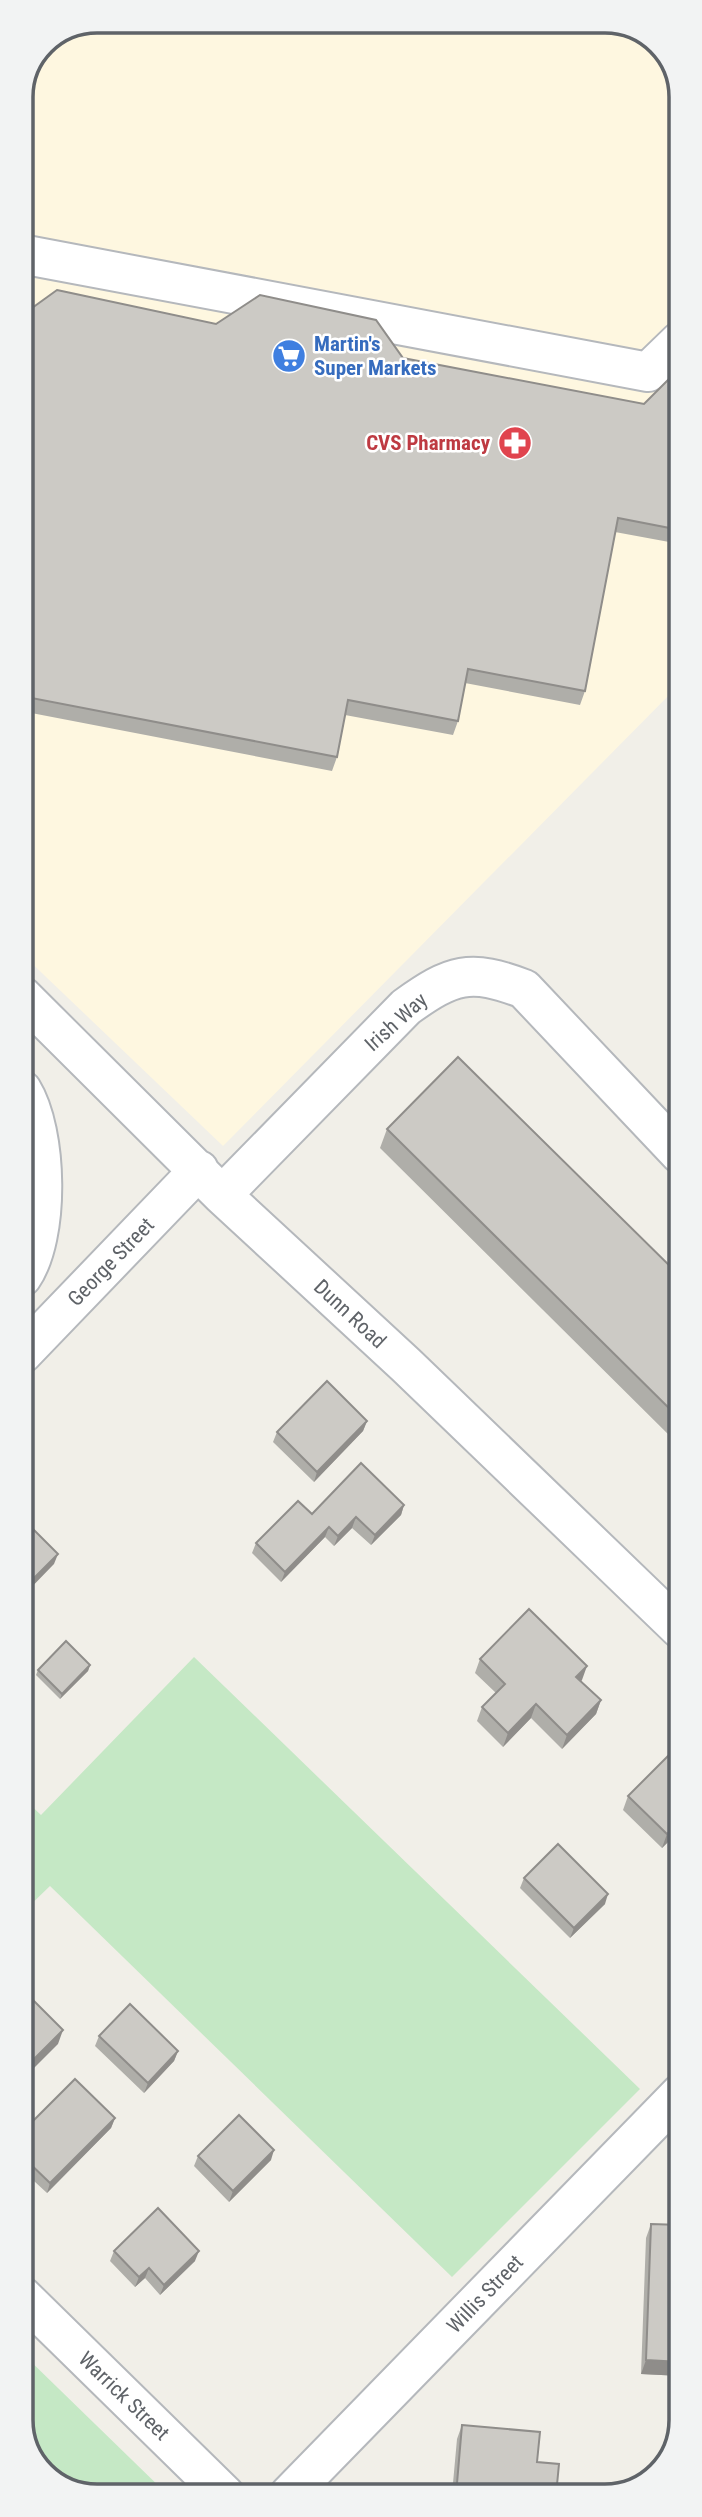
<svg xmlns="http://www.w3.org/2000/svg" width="702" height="2517" font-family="'Roboto Condensed',sans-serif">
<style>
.commercial{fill:#fef7e0}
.green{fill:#c5e8c5}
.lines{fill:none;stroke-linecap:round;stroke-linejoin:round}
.minor-casing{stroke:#b5b8bc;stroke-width:42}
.minor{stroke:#fff;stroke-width:38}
.wall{fill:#afaea9}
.shaded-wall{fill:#8f8d8a}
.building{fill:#cccac5;stroke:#8f8d8a;stroke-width:2}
.labels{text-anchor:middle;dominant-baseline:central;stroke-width:5;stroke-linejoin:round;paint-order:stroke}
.shop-label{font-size:21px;font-weight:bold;fill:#366cbe;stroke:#fff;text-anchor:start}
.health-label{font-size:21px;font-weight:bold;fill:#be3a42;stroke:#fff;text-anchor:end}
.street-label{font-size:21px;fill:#5f6368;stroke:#fff}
.rim{fill:none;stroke:#5f6368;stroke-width:3.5}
</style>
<rect width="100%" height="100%" fill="#f1efe8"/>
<path class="commercial" d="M97 21 615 22 655 40 679 82 680 684 223 1146 22 954 21 96 43 43Z"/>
<path class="green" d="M194 1657 640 2089 452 2277 50 1886 22 1913V1797L41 1815Z
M22 2353 168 2495H87L47 2477 23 2435Z"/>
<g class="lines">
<g class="minor-casing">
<path id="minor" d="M21 254 648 372 680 341
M22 996 222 1195 406 1365 680 1629
M22 1090C48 1132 50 1237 22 1277
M222 1195 406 1007C452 974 470 968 524 989L680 1154
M22 1354 199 1170
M22 2296 225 2495
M289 2495 681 2093"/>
</g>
<use href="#minor" class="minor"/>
</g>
<path class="wall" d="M21 316 216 324 644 404 680 368V544L615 532 585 691 580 705 465 683 458 721 453 735 345 715 337 757 332 771 21 711Z
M387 1129 680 1276V1446L380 1148Z
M367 1421 363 1431 314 1482 273 1442 277 1432Z
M404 1505 401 1515 371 1545 352 1528 334 1546 325 1537 281 1582 252 1553 256 1543 312 1514Z
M480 1659 582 1680 581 1681 601 1700 596 1714 562 1749 531 1718 503 1747 477 1721 482 1707 496 1693 475 1673Z
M90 1665 88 1671 60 1699 36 1675 38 1670Z
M681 1743V1839L676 1834 662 1848 623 1810 628 1796Z
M524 1878 605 1904 570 1938 520 1888Z
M99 2036 178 2051 174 2061 144 2093 95 2046Z
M115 2118 111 2128 47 2193 22 2170V2132Z
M198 2156 271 2160 229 2202 194 2166Z
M651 2224 681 2376 641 2374 646 2238Z
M114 2251 195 2261 160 2295 145 2278 135 2287 110 2261Z
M462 2425 537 2462 556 2495H393L395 2489 452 2494 457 2439Z"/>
<path class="shaded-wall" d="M367 1421 363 1431 314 1482 317 1472Z
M404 1505 401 1515 371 1545 375 1535Z
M356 1517 352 1528 334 1546 338 1536Z
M329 1527 325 1537 281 1582 285 1572Z
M58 1554 54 1564 22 1597 23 1589Z
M90 1665 88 1671 60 1699 62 1694Z
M587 1666 582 1680 571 1690 576 1677Z
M601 1700 596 1714 562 1749 567 1735Z
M536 1704 531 1718 503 1747 508 1733Z
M681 1821 676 1834 662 1848 667 1834Z
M608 1894 605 1904 570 1938 574 1928Z
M63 2030 58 2044 22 2080V2071Z
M178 2051 174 2061 144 2093 148 2083Z
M115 2118 111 2128 47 2193 50 2183Z
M274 2150 271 2160 229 2202 233 2191Z
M199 2251 195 2261 160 2295 164 2285Z
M149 2268 145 2278 135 2287 139 2277Z
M646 2360 681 2362V2376L641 2374Z"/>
<path class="building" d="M57 290 216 324 260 295 376 320 403 358 644 404 680 368V530L618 518 585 691 468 669 458 721 348 700 337 757 21 696V316Z
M458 1057 680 1276V1419L387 1129Z
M327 1381 367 1421 317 1472 277 1432Z
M361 1463 404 1505 375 1535 356 1517 338 1536 329 1527 285 1572 256 1543 298 1501 312 1514Z
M22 1518 58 1554 23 1589 22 1588Z
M529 1609 587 1666 576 1677 601 1700 567 1735 536 1704 508 1733 482 1707 505 1684 480 1659Z
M66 1641 90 1665 62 1694 38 1670Z
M22 1701 29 1708 22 1714Z
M681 1743V1821L667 1834 628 1796Z
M558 1844 608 1894 574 1928 524 1878Z
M22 1989 63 2030 22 2071Z
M130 2004 178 2051 148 2083 99 2036Z
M75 2079 115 2118 50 2183 22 2156V2132Z
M239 2115 274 2150 233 2191 198 2156Z
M158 2208 199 2251 164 2285 149 2268 139 2277 114 2251Z
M651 2224 681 2225V2362L646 2360Z
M462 2425 540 2432 537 2462 559 2464 556 2495H456Z
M395 2489 455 2495H395Z"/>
<defs>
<g id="supermarket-disc" transform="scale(1.75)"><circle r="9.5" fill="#3f7fe0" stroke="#fff"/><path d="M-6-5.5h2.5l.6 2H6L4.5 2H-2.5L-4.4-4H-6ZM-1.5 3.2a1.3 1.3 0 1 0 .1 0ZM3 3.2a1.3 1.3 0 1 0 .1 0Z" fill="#fff"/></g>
<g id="pharmacy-disc" transform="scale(1.75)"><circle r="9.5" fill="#e0444e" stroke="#fff"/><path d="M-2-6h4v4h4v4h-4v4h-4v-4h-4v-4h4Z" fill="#fff"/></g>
</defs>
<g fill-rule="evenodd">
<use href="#supermarket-disc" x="289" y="356"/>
<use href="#pharmacy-disc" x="515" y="443"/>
</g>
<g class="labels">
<g class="shop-label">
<text x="314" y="344">Martin's<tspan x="314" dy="24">Super Markets</tspan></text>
</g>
<g class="health-label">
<text x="490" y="443">CVS Pharmacy</text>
</g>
<g class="street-label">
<text transform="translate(396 1022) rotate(-42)">Irish Way</text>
<text transform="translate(111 1262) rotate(-46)">George Street</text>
<text transform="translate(350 1314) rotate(43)">Dunn Road</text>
<text transform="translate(485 2294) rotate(-46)">Willis Street</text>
<text transform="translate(124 2396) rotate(44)">Warrick Street</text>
</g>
</g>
<path d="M0 0H702V2517H0ZM97 33H605A64 64 0 0 1 669 97V2420A64 64 0 0 1 605 2484H97A64 64 0 0 1 33 2420V97A64 64 0 0 1 97 33Z" fill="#f2f3f3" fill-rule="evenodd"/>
<path class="rim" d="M97 33H605A64 64 0 0 1 669 97V2420A64 64 0 0 1 605 2484H97A64 64 0 0 1 33 2420V97A64 64 0 0 1 97 33Z"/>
</svg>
